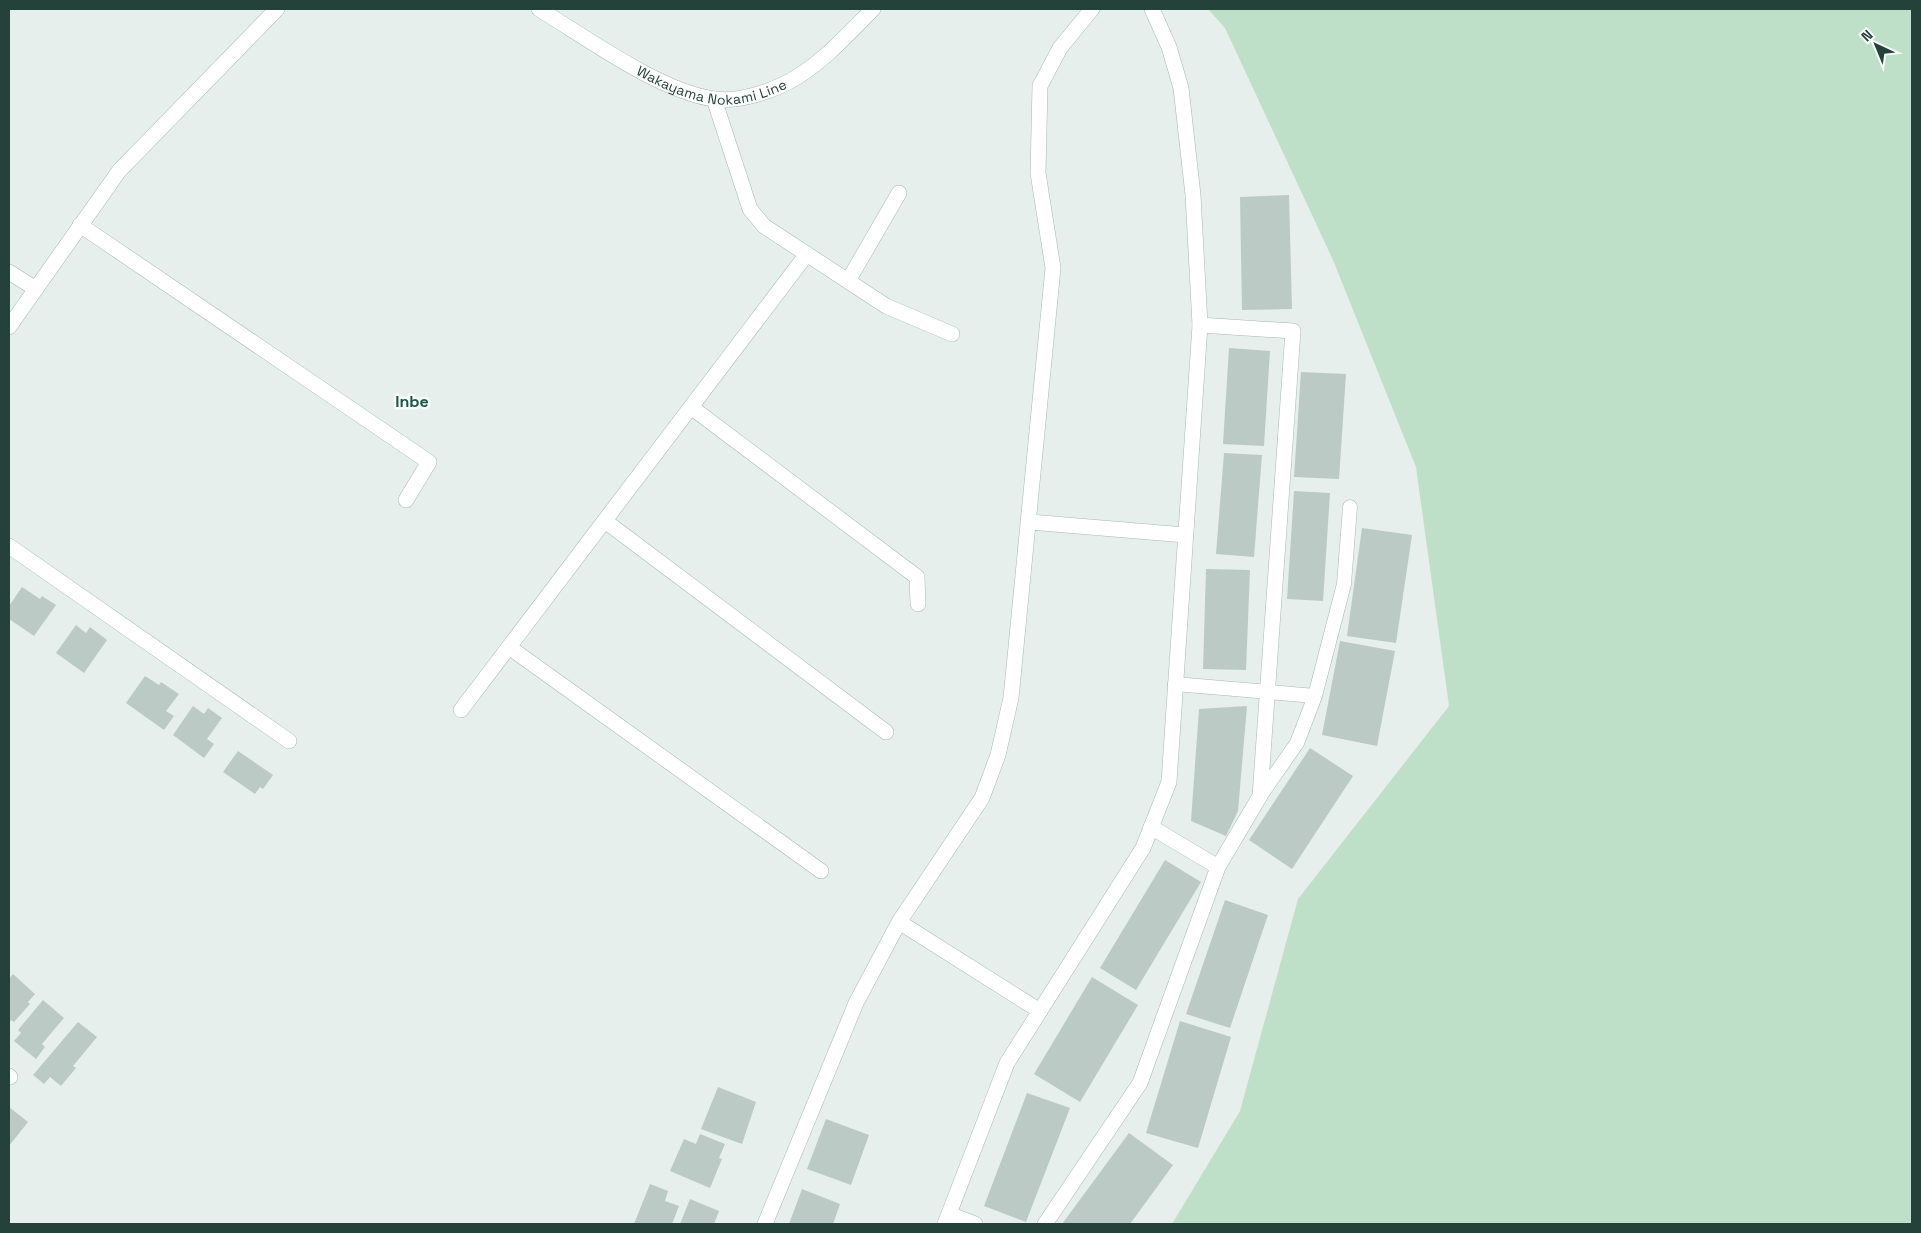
<svg xmlns="http://www.w3.org/2000/svg" width="1921" height="1233" font-family="'Space Grotesk',sans-serif">
<style>
.green{fill:#bfe0c8}
.building{fill:#bbcac4}
.lines{fill:none;stroke-linecap:round;stroke-linejoin:round}
.service-casing{stroke:#a8b8b2;stroke-width:15}
.minor-casing{stroke:#a8b8b2;stroke-width:16}
.tertiary-casing{stroke:#a8b8b2;stroke-width:16}
.secondary-casing{stroke:#a4bbb3;stroke-width:16}
.service{stroke:#fff;stroke-width:14}
.minor{stroke:#fff;stroke-width:15}
.tertiary{stroke:#fff;stroke-width:15}
.secondary{stroke:#fff;stroke-width:15}
.labels{text-anchor:middle;dominant-baseline:central;stroke-width:5;stroke-linejoin:round;paint-order:stroke}
.street-label{font-size:14px;fill:#24423a;stroke:#f7fbf9}
.quarter-label{font-size:16px;font-weight:bold;fill:#1f5548;stroke:#f7fbf9}
</style>
<rect width="100%" height="100%" fill="#e6efeb"/>
<path class="green" d="M1208 9H1912V1224H1172L1240 1111 1298 899 1449 706 1416 467 1333 260 1225 28Z"/>
<path class="building" d="M1289 195 1292 309 1242 310 1240 197Z
M1229 348 1270 351 1264 446 1223 444Z
M1301 372 1346 374 1339 479 1294 477Z
M1224 453 1262 455 1254 557 1216 554Z
M1294 491 1330 493 1323 601 1287 599Z
M1362 528 1412 535 1396 643 1347 636Z
M1206 569 1250 570 1246 670 1203 669Z
M22 587 40 599 42 596 56 605 34 636 9 619V606Z
M76 625 86 633 90 627 107 640 84 673 56 653Z
M1340 641 1395 651 1377 746 1322 735Z
M145 676 159 685 161 682 179 694 166 711 174 716 164 730 126 703Z
M193 706 204 714 208 708 222 718 207 739 214 744 204 758 173 735Z
M1247 706 1238 811 1226 836 1191 821 1199 709Z
M1310 748 1353 776 1292 869 1249 840Z
M238 751 273 775 263 789 260 787 255 794 223 772Z
M1165 860 1201 882 1136 990 1100 968Z
M1225 900 1268 915 1230 1028 1186 1014Z
M13 974 35 994 28 1002 30 1004 14 1022 11 1020 9 1023V979Z
M1092 977 1138 1005 1080 1102 1034 1074Z
M43 1000 64 1018 42 1044 45 1047 36 1059 14 1041 21 1033 18 1030Z
M1180 1021 1231 1037 1198 1148 1146 1133Z
M78 1022 97 1037 73 1066 76 1068 61 1086 50 1077 44 1084 33 1075Z
M718 1087 756 1102 742 1144 701 1129Z
M1027 1093 1070 1108 1026 1222 984 1206Z
M9 1107 28 1122 9 1146Z
M826 1119 869 1135 851 1185 807 1169Z
M1129 1133 1173 1165 1130 1224H1062Z
M700 1134 725 1144 719 1158 722 1159 710 1188 670 1171 684 1139 696 1144Z
M650 1184 668 1191 665 1201 679 1206 672 1224H634Z
M802 1189 840 1204 833 1224H789Z
M690 1199 719 1211 714 1224H680Z"/>
<g class="lines">
<g class="service-casing">
<path id="service" d="M1175 684 1315 696
M1260 796 1297 743 1315 696 1344 584 1350 507"/>
</g>
<g class="minor-casing">
<path id="minor" d="M714 99 750 209 764 226 886 306 952 334
M80 225 429 462 406 500
M9 272 36 289
M848 281 899 193
M9 327 119 171 277 9
M691 407 917 577 918 604
M605 521 886 732
M1030 522 1185 535
M9 546 289 741
M509 647 821 871
M461 710 807 254
M1151 827 1218 867
M899 922 1040 1011
M9 1076 10 1077
M949 1214 975 1224
M765 1224 856 1003 899 922 982 798 998 755 1011 698 1053 268 1038 173 1040 86 1060 48 1092 9
M1045 1224 1140 1083 1218 867 1260 796 1293 331 1200 325"/>
</g>
<g class="tertiary-casing">
<path id="tertiary" d="M945 1224 1007 1063 1143 848 1169 782 1200 325 1193 195 1181 88 1169 47 1152 9"/>
</g>
<g class="secondary-casing">
<g id="secondary">
<path id="s1" d="M539 9C587 38 659 91 714 99 739 103 776 90 797 77 826 59 849 33 873 9"/>
</g>
</g>
<use href="#service" class="service"/>
<use href="#minor" class="minor"/>
<use href="#tertiary" class="tertiary"/>
<use href="#secondary" class="secondary"/>
</g>
<g class="labels">
<g class="street-label">
<text stroke="none"><textPath href="#s1" startOffset="194">Wakayama Nokami Line</textPath></text>
</g>
<g class="quarter-label">
<text x="412" y="401">Inbe</text>
</g>
</g>
<rect width="1921" height="1233" fill="none" stroke="#24423a" stroke-width="20"/>
<g transform="translate(1876 45) rotate(316)" stroke="#f7fbf9" stroke-width="4" paint-order="stroke">
<path d="M0-4L9 19L0 12L-9 19Z" fill="#24423a"/>
<text y="-8" font-size="14" font-weight="bold" text-anchor="middle" fill="#24423a">N</text>
</g>
</svg>
